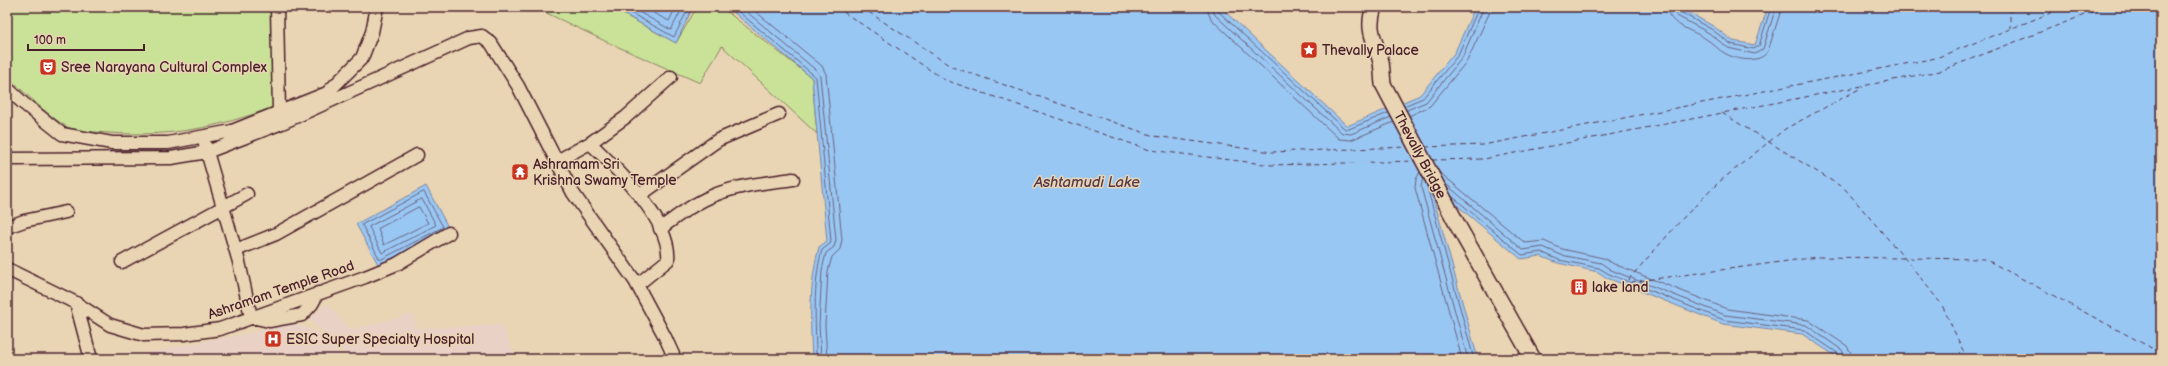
<svg xmlns="http://www.w3.org/2000/svg" width="2168" height="366" font-family="'Balsamiq Sans',sans-serif">
<style>
.built{fill:#e9d1c6}
.green{fill:#c9e298;stroke:#8a8062}
.water{fill:#99c7f4;stroke:#7984a4}
.lines{fill:none;stroke-linecap:round;stroke-linejoin:round}
.shore{stroke:#6a627b;stroke-width:1}
.ferry{stroke:#563849;stroke-width:1;stroke-dasharray:5 4;stroke-linecap:butt}
.minor-casing{stroke:#4a1f2b;stroke-width:15}
.major-casing{stroke:#4a1f2b;stroke-width:18}
.minor{stroke:#e9d5b3;stroke-width:12}
.major{stroke:#e9d5b3;stroke-width:15}
.labels{text-anchor:middle;dominant-baseline:central;stroke-width:3;stroke-linejoin:round;paint-order:stroke}
.poi-label{font-size:14px;fill:#4a1f2b;stroke:#e9d5b3;text-anchor:start}
.street-label{font-size:14px;fill:#4a1f2b;stroke:#e9d5b3}
.water-label{font-size:15px;font-style:italic;fill:#563849;stroke:#e9d5b3}
</style>
<rect width="100%" height="100%" fill="#e9d5b3"/>
<filter id="ink" filterUnits="userSpaceOnUse"><feTurbulence type="fractalNoise" baseFrequency=".025" numOctaves="2"/><feDisplacementMap in="SourceGraphic" scale="8" xChannelSelector="R" yChannelSelector="G"/><feConvolveMatrix kernelMatrix="1 2 1 2 8 2 1 2 1" color-interpolation-filters="sRGB"/></filter>
<g filter="url(#ink)">
<path class="built" d="M327 303 351 330 412 314 417 328 502 325 516 359H350L309 319Z
M294 324 318 332 334 346 343 359H147L145 353Z"/>
<path class="green" d="M272 7 274 107C216 128 171 137 109 133 97 132 82 132 70 128 57 124 18 87 7 75V9Z
M534 7H610L676 43 697 7H721L812 78 817 134 722 46 700 83 607 42Z"/>
<path class="water" d="M611 7H693L676 43Z
M727 7H1220L1347 126 1420 95 1455 52 1475 7H1679L1713 26 1733 41 1755 45 1768 7H2161V359H1840L1802 334 1723 324 1607 278 1598 272 1558 263 1540 256 1521 259 1429 182 1478 359H812C810 321 809 284 819 247L827 241 812 78Z
M426 186 449 229 379 266 356 224Z"/>
<g class="lines">
<path class="shore" d="M620 7 674 37 689 7
M630 7 671 30 683 7
M642 7 669 21 676 7
M733 7 816 77 831 241 830 244 822 250C812 286 816 322 816 359
M741 7 817 71 820 76 836 240 834 247 826 253 822 270 819 325 821 359
M750 7 822 66 826 74 842 240 840 249 832 257 828 271 825 325 827 359
M1206 7 1211 19 1339 139 1351 140 1394 122
M1212 7 1215 15 1342 133 1351 134 1391 117
M1217 7 1219 12 1345 129H1349L1388 113
M1667 7C1667 25 1693 30 1706 39 1713 43 1718 50 1726 54 1738 60 1760 64 1768 51L1782 7
M1673 7 1677 16 1709 33 1728 48 1755 54 1763 49 1776 7
M1678 7 1680 12 1711 29 1731 44 1754 49 1759 46 1771 7
M1404 106 1423 98 1458 55 1479 7
M1407 110 1426 102 1462 58 1484 7
M1409 116 1430 106 1467 61 1489 14 1490 7
M1438 171 1525 243 1544 241 1562 249 1603 258 1614 264 1727 309 1808 320 1847 346 1851 353 1852 359
M1420 172 1416 179 1415 188 1462 359
M1423 178 1421 187 1468 359
M1426 183 1474 359
M1446 184 1523 250 1543 247 1561 255 1601 263 1611 270 1725 315 1806 325 1842 350 1846 359
M424 192 443 227 380 260 362 225Z
M1452 196 1522 255 1541 252 1559 260 1599 268 1609 274 1724 320 1804 330 1839 354 1841 359
M422 199 436 225 382 253 369 227Z
M419 207 428 223 384 245 378 229Z"/>
<path class="ferry" d="M836 7 945 80 1150 150 1272 165 1415 161
M861 7 952 67 1154 136 1272 152 1407 147
M2010 7V28
M1722 113 1845 189 1912 267 1942 305 1967 359
M1425 147 1483 145 1936 58 2066 7
M1432 160 1484 159 1940 71 2105 7
M1628 280 1684 217 1719 182 1785 129 1863 87
M1631 282 1818 257 1985 259 2161 353"/>
<g class="minor-casing">
<path id="minor" d="M277 7 279 113
M7 88 23 103 62 134 112 143H168L232 131 327 93 362 58 372 32 377 7
M590 143C616 168 672 221 668 260L637 285
M205 145 239 262 251 317 269 321 302 315 312 304 318 293
M7 159 171 158 207 152 282 123 469 38 482 36 491 43 518 86 573 193 635 281 665 337 675 359
M557 161 590 143 626 117 671 77
M640 195 718 140 779 114
M7 227 24 221 66 212
M660 229C676 217 693 204 712 196 737 185 766 183 793 179
M236 250 276 234 417 155
M122 262 247 194
M7 269 76 303 110 325 144 335 184 334 220 329 365 277 397 264 449 233
M76 303 91 359"/>
</g>
<g class="major-casing">
<path id="major" d="M1374 7C1366 30 1375 40 1381 62 1382 68 1382 76 1383 84L1458 226 1533 359"/>
</g>
<use href="#minor" class="minor"/>
<use href="#major" class="major"/>
</g>
</g>
<defs>
<g id="sight-square" transform="scale(0.9)"><rect x="-9" y="-9" width="18" height="18" rx="4" fill="#c8321e" stroke="#e9d5b3"/><path d="M0-6L1.8-2.2L6-1.7L2.9 1.2L3.7 5.4L0 3.3L-3.7 5.4L-2.9 1.2L-6-1.7L-1.8-2.2Z" fill="#fff"/></g>
<g id="theatre-square" transform="scale(0.9)"><rect x="-9" y="-9" width="18" height="18" rx="4" fill="#c8321e" stroke="#e9d5b3"/><path d="M-5-5.5Q0-4 5-5.5V0Q5 5 0 6Q-5 5-5 0ZM-3.3-2.5H-1v1.5H-3.3ZM1-2.5H3.3v1.5H1ZM-2.8 1Q0 5.5 2.8 1Z" fill="#fff"/></g>
<g id="temple-square" transform="scale(0.9)"><rect x="-9" y="-9" width="18" height="18" rx="4" fill="#c8321e" stroke="#e9d5b3"/><path d="M0-6L5-2H3V0L6.5 2.5H4V6H1.5V3h-3V6H-4V2.5H-6.5L-3 0V-2H-5Z" fill="#fff"/></g>
<g id="building-square" transform="scale(0.9)"><rect x="-9" y="-9" width="18" height="18" rx="4" fill="#c8321e" stroke="#e9d5b3"/><path d="M-4-6H4V6H1V3H-1V6H-4ZM-2.5-4.3h1.7v1.8h-1.7ZM.8-4.3h1.7v1.8H.8ZM-2.5-1h1.7V.8h-1.7ZM.8-1h1.7V.8H.8Z" fill="#fff"/></g>
<g id="hospital-square" transform="scale(0.9)"><rect x="-9" y="-9" width="18" height="18" rx="4" fill="#c8321e" stroke="#e9d5b3"/><path d="M-5-5h3v3.5h4V-5h3V5h-3V1.5h-4V5h-3Z" fill="#fff"/></g>
</defs>
<g fill-rule="evenodd">
<use href="#sight-square" x="1309" y="50"/>
<use href="#theatre-square" x="48" y="67"/>
<use href="#temple-square" x="520" y="172"/>
<use href="#building-square" x="1579" y="287"/>
<use href="#hospital-square" x="273" y="339"/>
</g>
<g class="labels">
<g class="poi-label">
<text x="1322" y="50">Thevally Palace</text>
<text x="61" y="67">Sree Narayana Cultural Complex</text>
<text x="533" y="164">Ashramam Sri<tspan x="533" dy="16">Krishna Swamy Temple</tspan></text>
<text x="1592" y="287">lake land</text>
<text x="286" y="339">ESIC Super Specialty Hospital</text>
</g>
<g class="street-label">
<text transform="translate(1420 155) rotate(62)">Thevally Bridge</text>
<text transform="translate(281 290) rotate(-19)">Ashramam Temple Road</text>
</g>
<g class="water-label">
<text x="1087" y="182">Ashtamudi Lake</text>
</g>
</g>
<rect width="2168" height="366" fill="none" stroke="#e9d5b3" stroke-width="24"/>
<rect x="12" y="12" width="2144" height="342" fill="none" stroke="#4a1f2b" stroke-width="1.5" filter="url(#ink)"/>
<path d="M28 44v6h116v-6" fill="none" stroke="#4a1f2b" stroke-width="2"/>
<text x="34" y="44" font-size="12" fill="#4a1f2b" stroke="#e9d5b3" stroke-width="3" paint-order="stroke">100 m</text>
</svg>
